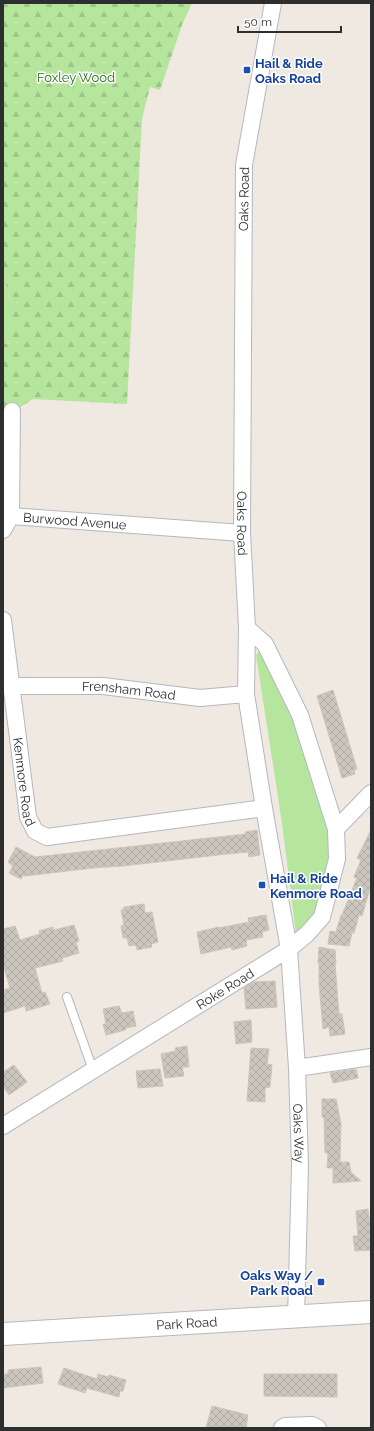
<svg xmlns="http://www.w3.org/2000/svg" width="374" height="1431" font-family="Raleway,sans-serif">
<style>
.grass{fill:#b6e59e}
.forest{fill:url(#forest-firs)}
.building{fill:url(#building-cross-hatch);stroke:#cbc5ba}
.lines{fill:none;stroke-linecap:round;stroke-linejoin:round}
.lane-casing{stroke:#b4b7c1;stroke-width:10}
.street-casing{stroke:#b4b7c1;stroke-width:18}
.secondary-casing{stroke:#b4b7c1;stroke-width:24}
.lane{stroke:#fff;stroke-width:8}
.street{stroke:#fff;stroke-width:16}
.secondary{stroke:#fff;stroke-width:22}
.transit-dot{fill:#1a4fb4;stroke:#fff;stroke-width:1.5}
.labels{text-anchor:middle;dominant-baseline:central;stroke-width:3;stroke-linejoin:round;paint-order:stroke}
.transit-label{font-size:13px;font-weight:bold;fill:#164399;stroke:#fff;text-anchor:start}
.park-label{font-size:13px;fill:#2c6e1b;stroke:#fff}
.street-label{font-size:13px;fill:#2e2e2e;stroke:#fff}
</style>
<defs>
<pattern id="forest-firs" width="22" height="20" patternUnits="userSpaceOnUse"><rect width="22" height="20" fill="#b6e59e"/><path d="M5 1l3.5 6h-7zM16 11l3.5 6h-7z" fill="#9dc588"/></pattern>
<pattern id="building-cross-hatch" width="8" height="8" patternUnits="userSpaceOnUse"><rect width="8" height="8" fill="#cbc7bf"/><path d="M0 0l8 8M0 8l8-8" fill="none" stroke="#afaba4"/></pattern>
</defs>
<rect width="100%" height="100%" fill="#efe9e1"/>
<path class="grass" d="M3 275 11 301V344L3 343Z
M265 644 336 829 322 917 297 942 282 823 256 655Z"/>
<path class="forest" d="M3 3H192L182 25 160 90 150 87 142 119 127 404 33 399 19 408 3 416V343L11 344V301L3 275Z"/>
<path class="building" d="M333 690 357 769 354 770 355 774 342 778 317 696Z
M257 830 260 855 249 857 248 852 227 854 123 866 93 868 25 876 23 875 21 879 9 873 13 866 8 862 16 847 35 857 200 839 246 834 245 832Z
M371 830V885L362 916 359 915 354 933H352L349 946 328 944 330 931 336 932 341 915H342L357 878 354 877 361 860 357 858Z
M144 904 145 913 152 912 158 942 151 944 152 947 137 950 136 945 129 946 127 938H123L121 926 124 925 121 910 124 909V907Z
M266 915 269 930 262 932 263 937 246 940 247 946 232 950 231 947 201 954 197 932 219 927V928L249 922 248 918Z
M74 925 79 941 76 942 79 953 62 958 63 961 35 968 42 993 45 992 50 1004 26 1011 25 1006 3 1013V990L10 988 3 964V929L15 926 20 940 40 934 39 931 53 927 54 930Z
M319 947 335 950 336 964H335L339 1014H342L345 1034 330 1036 329 1027 323 1029 319 984V963H318Z
M275 981 277 1007 246 1009 244 988 253 982Z
M119 1006 122 1013 133 1011 136 1026 126 1028 125 1030 106 1035 103 1024H106L103 1009Z
M251 1020 252 1042 236 1044 234 1022Z
M187 1046 189 1067H182L184 1076 165 1078 161 1054 176 1051 175 1048Z
M251 1048 269 1049 267 1064 272 1065 270 1087 265 1088V1102L247 1101Z
M14 1065 27 1082 9 1095 3 1086V1072Z
M160 1069 163 1086 138 1088 136 1071Z
M356 1069 358 1078 333 1083 330 1073Z
M322 1099H336L341 1124 340 1162H349L351 1172 361 1181 333 1183V1168H327L328 1153H325L324 1117H322Z
M368 1209 369 1218 371 1217V1250L355 1251 353 1236H358L356 1211Z
M41 1367 43 1383 3 1388V1374H8V1370Z
M64 1368 97 1379 98 1374 108 1377 109 1375 126 1380 123 1391H120L119 1397 87 1388 85 1393 58 1384Z
M264 1374H337V1397L264 1396Z
M212 1406 248 1415 246 1428H206Z"/>
<g class="lines">
<g class="lane-casing">
<path id="lane" d="M67 997 93 1070"/>
</g>
<g class="street-casing">
<g id="street">
<path id="s1" d="M273 3 244 165 242 533 247 628 246 694 264 808 289 949 297 1068 300 1166 296 1318"/>
<path id="s2" d="M12 411 11 516 242 533"/>
<path d="M3 530 11 516"/>
<path id="s3" d="M3 620 28 817 35 831 47 837 264 808"/>
<path d="M247 628 265 644 300 715 336 829"/>
<path id="s4" d="M11 686H103L200 698 246 694"/>
<path d="M297 1068 371 1057"/>
<path id="s5" d="M3 1126 289 949 307 934 322 917 337 859 336 829 371 793"/>
<path d="M282 1428 285 1426 312 1425 318 1428"/>
</g>
</g>
<g class="secondary-casing">
<g id="secondary">
<path id="s6" d="M3 1334 371 1312"/>
</g>
</g>
<use href="#lane" class="lane"/>
<use href="#street" class="street"/>
<use href="#secondary" class="secondary"/>
</g>
<g class="transit-dot">
<rect x="243" y="66" width="8" height="8" rx="2"/>
<rect x="258" y="881" width="8" height="8" rx="2"/>
<rect x="317" y="1278" width="8" height="8" rx="2"/>
</g>
<g class="labels">
<g class="transit-label">
<text x="255" y="63">Hail &amp; Ride<tspan x="255" dy="15">Oaks Road</tspan></text>
<text x="270" y="878">Hail &amp; Ride<tspan x="270" dy="15">Kenmore Road</tspan></text>
<text x="313" y="1275" text-anchor="end">Oaks Way /<tspan x="313" dy="15">Park Road</tspan></text>
</g>
<g class="park-label">
<text x="76" y="77">Foxley Wood</text>
</g>
<g class="street-label">
<text transform="translate(244 199) rotate(-89)">Oaks Road</text>
<text stroke="none"><textPath href="#s2" startOffset="169">Burwood Avenue</textPath></text>
<text stroke="none"><textPath href="#s1" startOffset="523">Oaks Road</textPath></text>
<text stroke="none"><textPath href="#s4" startOffset="118">Frensham Road</textPath></text>
<text stroke="none"><textPath href="#s3" startOffset="163">Kenmore Road</textPath></text>
<text stroke="none"><textPath href="#s5" startOffset="261">Roke Road</textPath></text>
<text stroke="none"><textPath href="#s1" startOffset="1137">Oaks Way</textPath></text>
<text stroke="none"><textPath href="#s6" startOffset="184">Park Road</textPath></text>
</g>
</g>
<rect width="374" height="1431" fill="none" stroke="#2e2e2e" stroke-width="8"/>
<path d="M238 26v6h103v-6" fill="none" stroke="#2e2e2e" stroke-width="2"/>
<text x="244" y="26" font-size="12" fill="#2e2e2e" stroke="#ffffff" stroke-width="3" paint-order="stroke">50 m</text>
</svg>
